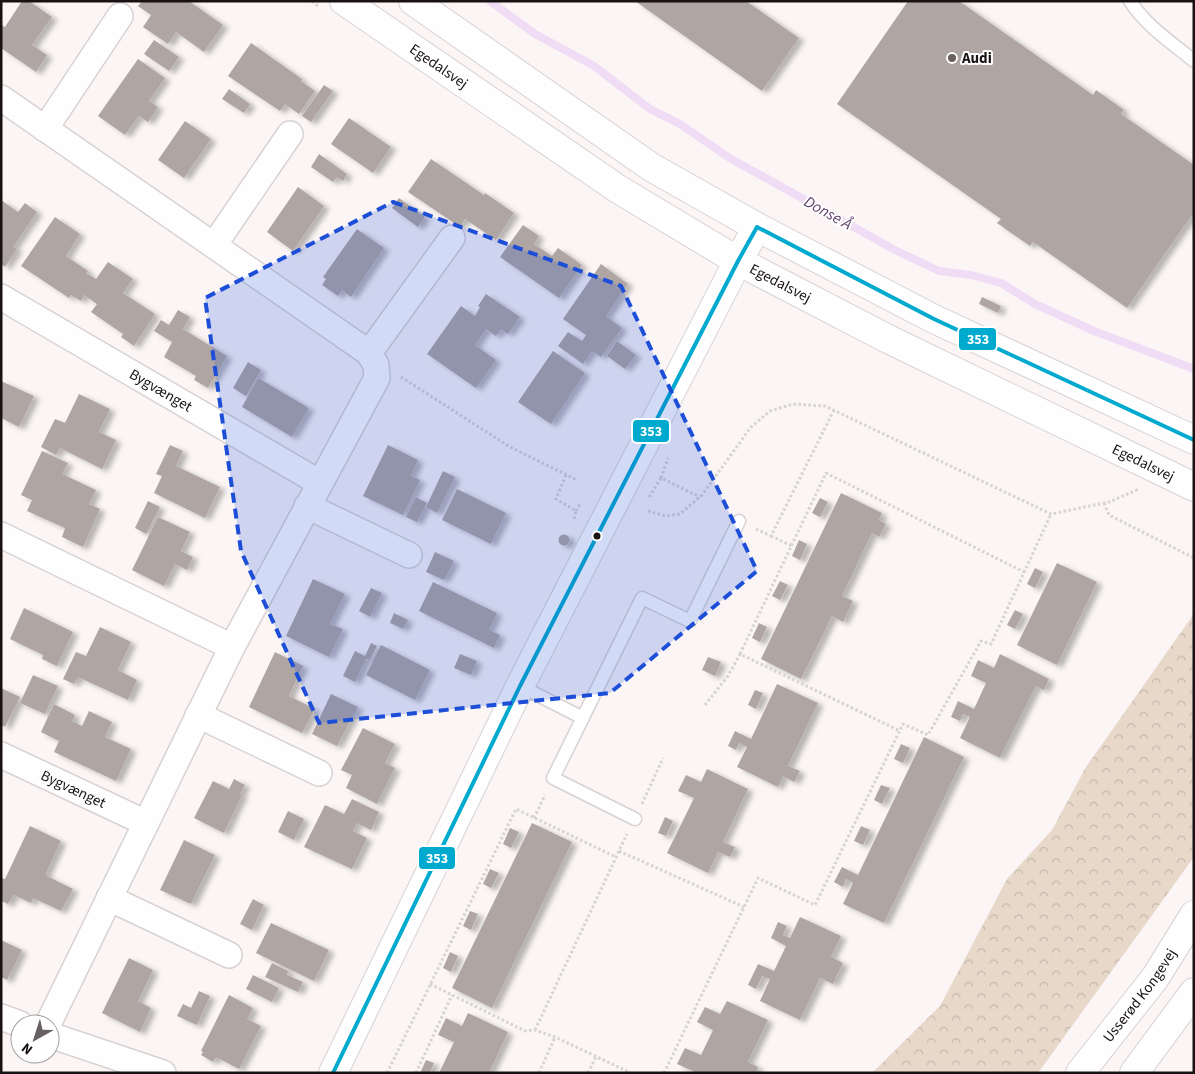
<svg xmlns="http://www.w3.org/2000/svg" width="1195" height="1074" font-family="'Source Sans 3',sans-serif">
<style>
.forest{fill:url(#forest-crowns)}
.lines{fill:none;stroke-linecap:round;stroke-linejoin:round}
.stream{stroke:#f0ddf5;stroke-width:8}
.building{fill:#afa5a2;filter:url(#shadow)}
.lane-casing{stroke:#d8d2d2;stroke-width:15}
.street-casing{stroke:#d8d2d2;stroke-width:28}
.secondary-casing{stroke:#d8d2d2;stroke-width:30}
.path{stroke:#d6d3d3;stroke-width:3;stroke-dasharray:2.5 2.5;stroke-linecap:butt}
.lane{stroke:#fefefe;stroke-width:12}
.street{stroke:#fefefe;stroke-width:25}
.secondary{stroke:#fefefe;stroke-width:28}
.bus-1-casing{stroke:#fff;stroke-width:8}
.bus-1{stroke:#00a9ce;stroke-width:4}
.marked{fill:#1d4ed8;fill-opacity:0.2;stroke:#1d4ed8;stroke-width:4;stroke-dasharray:10 6;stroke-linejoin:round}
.poi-dot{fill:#676161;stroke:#fff;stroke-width:2}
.bus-dot{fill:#181212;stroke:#fff;stroke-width:2}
.labels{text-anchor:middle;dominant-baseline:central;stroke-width:4;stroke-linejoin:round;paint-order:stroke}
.poi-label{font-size:15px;font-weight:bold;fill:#181212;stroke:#fff;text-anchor:start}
.street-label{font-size:15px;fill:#181212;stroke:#fff}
.water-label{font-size:16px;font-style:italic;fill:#61406d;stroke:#fff}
.line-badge{stroke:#fff;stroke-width:2}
.badge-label{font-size:14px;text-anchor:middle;font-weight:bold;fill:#fff}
</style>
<defs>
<pattern id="forest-crowns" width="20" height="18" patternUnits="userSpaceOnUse" patternTransform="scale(1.25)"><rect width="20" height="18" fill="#e7d8ca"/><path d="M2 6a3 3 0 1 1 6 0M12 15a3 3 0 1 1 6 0" fill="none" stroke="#c5b8ac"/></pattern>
<filter id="shadow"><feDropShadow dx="5.5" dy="3" stdDeviation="2.5" flood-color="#0004"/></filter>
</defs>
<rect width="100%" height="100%" fill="#fbf5f5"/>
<path class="forest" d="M1194 610V857L1038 1073H872L940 1006 1007 879 1052 830 1086 767 1191 618Z"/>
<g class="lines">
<path class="stream" d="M490 1 535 34 594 66 650 109 680 124 728 157 895 250 939 271 971 275 1001 283 1035 304 1094 331 1194 369"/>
</g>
<path class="building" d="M22 1H29L52 17 32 45 47 55 36 72 1 48V25L5 27Z
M142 1H189L223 25 204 52 176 32 168 44 143 27 151 15 138 6Z
M635 1H746L799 38 762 91Z
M908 1H959L1093 95 1096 90 1124 110 1121 114 1194 165V212L1127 308 1033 242 1030 246 997 223 1001 219 837 104Z
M154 40 179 57 169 71 144 54Z
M251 43 302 79 301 81 315 91 299 114 285 104 280 111 228 76Z
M138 59 165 78 149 101 158 107 148 122 139 116 125 135 98 116Z
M324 85 333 91 311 122 302 116Z
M229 89 250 104 244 113 222 99Z
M349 118 391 147 373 173 331 144Z
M185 121 211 139 184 178 158 160Z
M319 154 347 174 343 181 337 177 333 182 311 167Z
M431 159 484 195 485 193 514 213 496 240 465 219 460 227 408 192Z
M298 187 324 206 293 251 267 232Z
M399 198 425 217 418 227 392 208Z
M1 200 18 212 25 203 37 212 13 247 17 249 5 267 1 264Z
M55 217 80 234 66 256 88 271 86 273 96 279 108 262 133 279 123 293 155 314 134 346 121 337 123 334 91 312 97 304 84 295 81 301 71 295 69 298 21 266Z
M523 225 539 236 534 244 552 256 558 248 582 265 559 298 500 257Z
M357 229 384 248 351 297 342 290 338 296 322 285 326 279 323 277Z
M601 264 628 284 606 316 622 328 601 357 592 351 583 364 558 346 568 332 582 341 586 335 563 319Z
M486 294 520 317 508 334 501 329 496 336 486 329 475 345 496 360 476 388 427 354 461 306 475 316 480 307 478 306Z
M982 297 1001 306 998 313 979 304Z
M178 310 190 317 183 329 227 356 208 388 194 380 196 376 164 357 172 342 154 331 161 320 169 325Z
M617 341 636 355 625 369 607 356Z
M553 351 585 373 551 424 518 402Z
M248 362 261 370 246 396 233 388Z
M258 378 309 408 292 437 242 407Z
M1 381 34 396 19 427 1 418Z
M79 394 110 409 99 432 116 440 102 469 60 448 56 455 41 447 55 419 65 423Z
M170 445 183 451 176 466 220 487 205 518 154 493 162 476 156 474Z
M388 445 418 460 411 476 420 480 403 515 363 496Z
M42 451 68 463 62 474 96 490 89 504 100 509 83 547 62 537 65 528 27 511 32 500 21 495Z
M443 471 455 477 437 513 426 507Z
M457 489 506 513 491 544 442 520Z
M841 493 882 513 879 520 886 524 879 537 872 533 842 596 853 601 843 622 832 616 801 679 761 659Z
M416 497 427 503 417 522 406 517Z
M820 498 828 502 820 517 812 513Z
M148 501 160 507 146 534 135 528Z
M158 517 190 532 181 551 193 557 187 570 175 564 164 586 132 570Z
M558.5 540a5.5 5.5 0 1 1 11 0a5.5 5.5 0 1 1-11 0Z
M799 540 807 544 800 560 792 556Z
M435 552 454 561 444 580 426 572Z
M1057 563 1097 582 1057 665 1017 645Z
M1035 568 1043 572 1035 588 1027 584Z
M313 579 345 594 330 624 343 629 329 657 286 636Z
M780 581 788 585 780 600 772 596Z
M433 582 497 613 489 630 500 635 494 648 419 611Z
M371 588 382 593 370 617 359 611Z
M24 608 73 632 57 666 42 659 43 655 10 639Z
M1015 610 1023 614 1015 629 1007 625Z
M394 613 408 620 403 629 390 623Z
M759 623 767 627 760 642 752 638Z
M100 627 131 642 118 670 137 680 128 700 78 677 74 684 63 679 76 652 86 656Z
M371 643 377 646 370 660 366 659 355 682 343 676 355 651 365 656Z
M381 645 430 670 415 700 366 675Z
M275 652 303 666 289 696 315 709 302 733 249 707Z
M460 654 477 661 471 675 454 668Z
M1000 654 1049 679 1044 690 1036 686 1000 758 960 738 970 717 963 714 960 721 951 717 958 701 974 709 986 683 971 676 978 660 994 668Z
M708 657 721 662 715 676 702 670Z
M33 675 58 686 45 714 20 703Z
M777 684 818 703 788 766 800 771 794 782 783 776 778 787 737 767 747 747 739 743 736 750 728 746 735 731 751 739Z
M1 688 20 697 5 727 1 725Z
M755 690 763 693 756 709 748 705Z
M331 694 358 707 337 746 312 734Z
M54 704 75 715 72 721 82 726 89 711 112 722 105 737 131 749 116 781 54 752 59 741 41 732Z
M363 728 395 744 385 763 395 768 377 804 346 788 352 775 341 770Z
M924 737 964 757 884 923 843 904 853 883 846 879 843 887 834 882 842 867 858 875Z
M901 744 910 748 903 763 894 759Z
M707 769 748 789 723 842 735 847 730 857 718 852 708 873 667 853 694 798 678 791 686 775 701 782Z
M234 779 245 785 240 794 242 795 224 833 194 818 213 781 229 789Z
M881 785 890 788 882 804 874 800Z
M352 799 379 812 371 830 357 823 353 831 367 838 352 869 304 847 325 805 344 814Z
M288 811 304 819 294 840 278 832Z
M665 817 673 821 666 836 658 833Z
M532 823 572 842 492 1008 452 988Z
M30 826 61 841 46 873 47 876 73 889 61 911 33 898 31 903 14 895 8 904 1 901V878L5 879Z
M861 826 870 830 863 845 854 841Z
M510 828 519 832 511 848 503 844Z
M184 840 215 855 191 904 160 890Z
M490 869 499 873 491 888 483 884Z
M253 899 264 905 252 930 240 924Z
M470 911 478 914 471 930 463 926Z
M800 917 841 936 831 957 843 963 833 984 820 978 800 1020 760 1001 770 979 762 976 756 989 748 985 758 964 774 971 786 946 771 938 778 922 787 926 783 935 790 938Z
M271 923 329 950 314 981 256 953Z
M1 940 22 950 7 980 1 977Z
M450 952 458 956 451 972 443 968Z
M129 958 153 970 138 1001 151 1008 140 1032 102 1013Z
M272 963 288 971 287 975 303 982 298 992 265 977Z
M253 975 279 988 272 1002 246 989Z
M199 991 210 996 197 1025 177 1016 183 1004 191 1008Z
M229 995 253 1008 247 1019 261 1026 239 1069 216 1057 213 1062 201 1055 203 1052 201 1051Z
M727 1001 768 1020 748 1062 758 1067 756 1073H692L693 1071 677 1064 685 1048 701 1055 713 1030 697 1022 705 1007 720 1014Z
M468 1013 508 1032 489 1073H439L454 1042 438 1035 446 1018 462 1026Z
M426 1060 434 1063 430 1073H420Z"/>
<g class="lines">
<g class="lane-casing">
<path id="lane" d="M1130 1C1146 26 1171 42 1194 61
M520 686 583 718
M635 819 553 778 642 598 690 621 739 521"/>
</g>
<g class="street-casing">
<g id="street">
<path d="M1 98 369 353 376 365 377 378 232 647 48 1024"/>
<path d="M45 129 120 16"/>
<path d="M214 245 290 134"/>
<path id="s1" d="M1 297 320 483"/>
<path d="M369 353 452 238"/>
<path d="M307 506 409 555"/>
<path d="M1 535 232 647"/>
<path d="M198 715 319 773"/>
<path id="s2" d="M1 755 146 823"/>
<path d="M109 898 229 955"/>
<path d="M1 1017 20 1024"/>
<path d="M50 1035 163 1073"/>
</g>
</g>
<g class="secondary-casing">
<g id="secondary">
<path id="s3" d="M344 1 618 189 738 261 888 339 1194 487"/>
<path d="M413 1 651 167 757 227 934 319 1194 440"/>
<path d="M333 1073 520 686 738 261 757 227"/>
<path id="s4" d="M1080 1073 1155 978 1194 915"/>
<path d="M1134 1073 1194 992"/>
</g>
</g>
<path class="path" d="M312 1 319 7
M401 377 510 447 577 480
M566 475 556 499 576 511 574 519
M661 478 668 458
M649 497 661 478 700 497
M1104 503 1109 515 1194 558
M576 511 580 504
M648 511 666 516 680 514 702 495 751 427 770 411 793 404 825 406 1051 514 1109 502 1139 489
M756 529 771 536 834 410
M771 536 792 546
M740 654 826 473 1024 572
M705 705 728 676 740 654 900 731
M642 804 663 758
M534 818 545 795
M619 851 744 907
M430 984 525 1031 535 1030 555 1037 631 1073
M535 1030 627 834
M387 1073 516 809 616 857
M416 1073 452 995
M539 1073 555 1037
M588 1073 596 1057
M664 1073 758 878 815 905 903 724 928 735 981 641 991 644 1051 514"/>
<use href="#lane" class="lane"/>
<use href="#street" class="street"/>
<use href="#secondary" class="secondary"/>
<g class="bus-1-casing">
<path id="bus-1" d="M333 1073 520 686 738 261 757 227 934 319 1194 440"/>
</g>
<use href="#bus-1" class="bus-1"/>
</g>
<path class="marked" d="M393 202 621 286 757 571 610 693 319 723 241 551 205 298Z"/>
<circle class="poi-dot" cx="952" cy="58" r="5"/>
<circle class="bus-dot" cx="597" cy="536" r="4.5"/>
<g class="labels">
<g class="poi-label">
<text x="962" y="58">Audi</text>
</g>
<g class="street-label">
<text stroke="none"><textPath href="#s3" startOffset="115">Egedalsvej</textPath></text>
<text stroke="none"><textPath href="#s3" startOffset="520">Egedalsvej</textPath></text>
<text stroke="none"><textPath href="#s1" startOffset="185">Bygvænget</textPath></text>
<text stroke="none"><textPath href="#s3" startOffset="925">Egedalsvej</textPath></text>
<text stroke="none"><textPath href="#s2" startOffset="80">Bygvænget</textPath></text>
<text stroke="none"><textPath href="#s4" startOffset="98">Usserød Kongevej</textPath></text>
</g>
<g class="water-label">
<text transform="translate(828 213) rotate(29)">Donse Å</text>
</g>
</g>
<g class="line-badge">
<rect x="958" y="327" width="39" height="24" rx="5" fill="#00a9ce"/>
<rect x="632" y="419" width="38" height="24" rx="5" fill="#00a9ce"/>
<rect x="418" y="846" width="38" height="24" rx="5" fill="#00a9ce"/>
</g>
<g class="badge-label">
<text x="978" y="344">353</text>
<text x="651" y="436">353</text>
<text x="437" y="863">353</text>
</g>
<rect width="1195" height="1074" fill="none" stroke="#181212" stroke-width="5"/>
<g transform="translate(35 1039) rotate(219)"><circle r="24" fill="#ffffff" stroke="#a3a0a0"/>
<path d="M0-4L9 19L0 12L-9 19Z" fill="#676161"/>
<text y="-8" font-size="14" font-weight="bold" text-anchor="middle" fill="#181212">N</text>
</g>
</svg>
